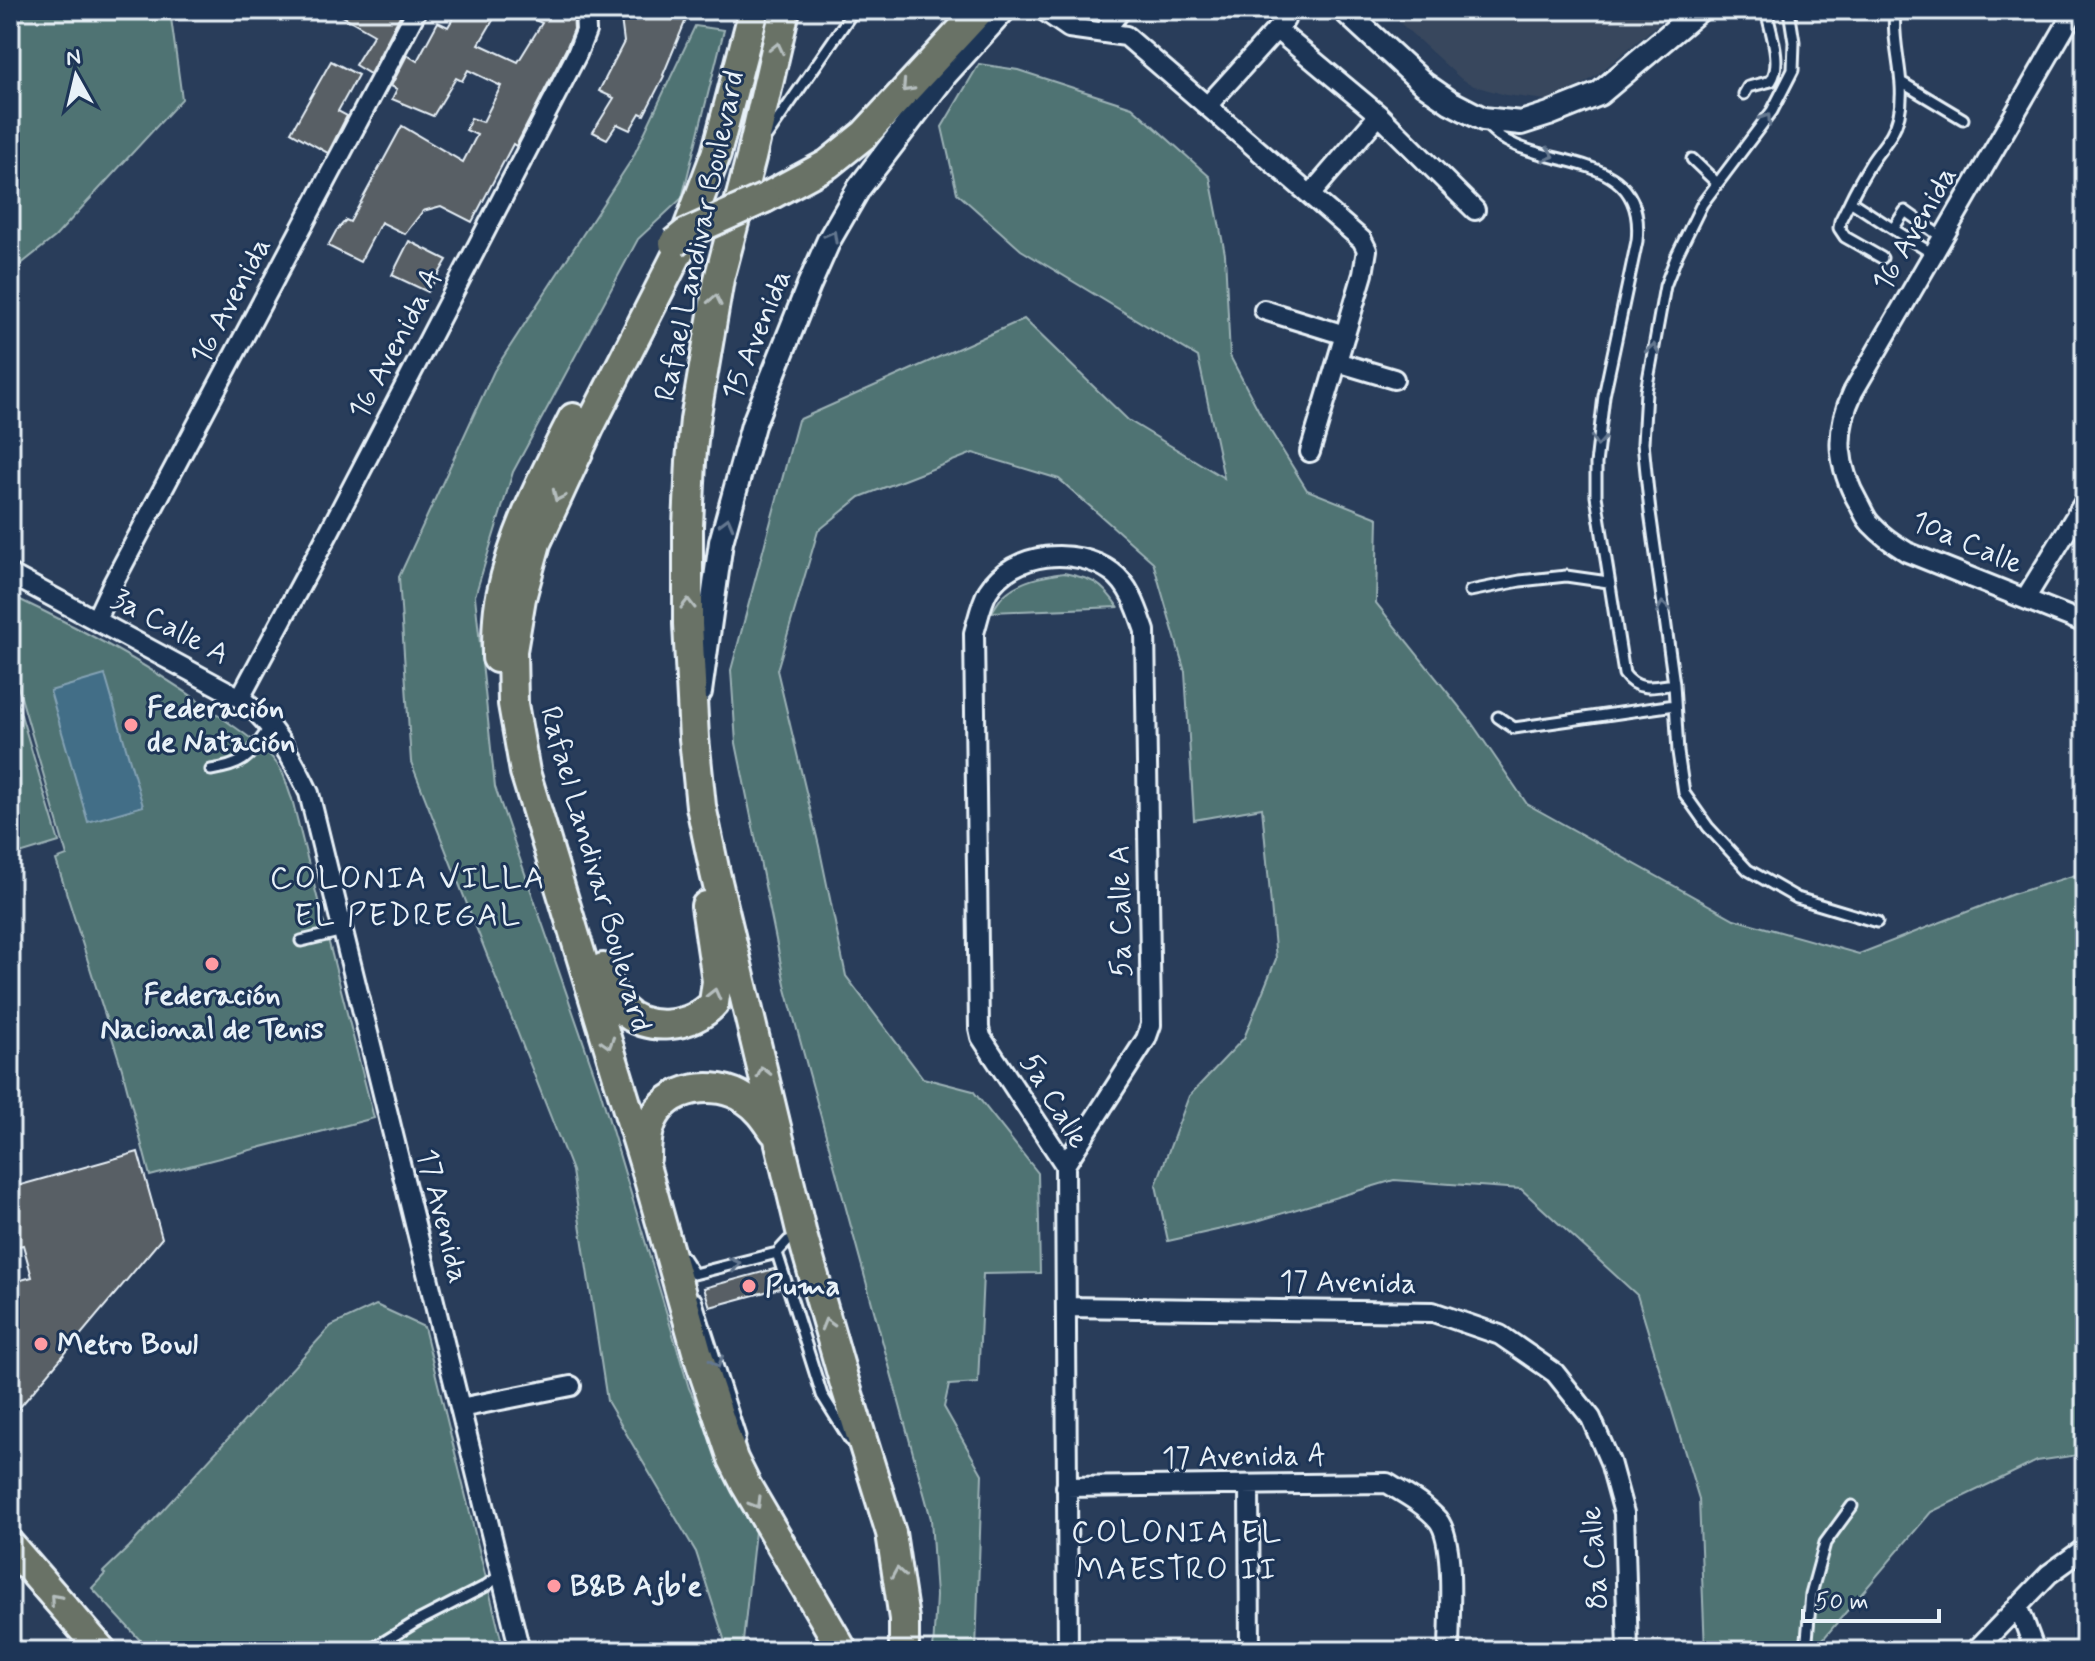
<svg xmlns="http://www.w3.org/2000/svg" width="2095" height="1661" font-family="Mynerve,sans-serif">
<style>
.built{fill:#37475d}
.green{fill:#507373;stroke:#9cb2b6;stroke-width:2}
.water{fill:#426e87;stroke:#84a2b4;stroke-width:2}
.building{fill:#585f65;stroke:#e8f1f8;stroke-width:2}
.lines{fill:none;stroke-linecap:round;stroke-linejoin:round}
.service-casing{stroke:#e8f1f8;stroke-width:15}
.minor-casing{stroke:#e8f1f8;stroke-width:24}
.tertiary-casing{stroke:#e8f1f8;stroke-width:28}
.primary-casing{stroke:#e8f1f8;stroke-width:34}
.path{stroke:#e8f1f8;stroke-width:3;stroke-dasharray:8 6;stroke-linecap:butt}
.service{stroke:#1d3557;stroke-width:9}
.minor{stroke:#1d3557;stroke-width:18}
.tertiary{stroke:#1d3557;stroke-width:22}
.primary{stroke:#697266;stroke-width:28}
.primary-bridge-casing{stroke:#e8f1f8;stroke-width:34;stroke-linecap:butt}
.primary-bridge{stroke:#697266;stroke-width:28}
.oneway{stroke:#b5bebe}
.oneway2{stroke:#64778f}
.poi-dot{fill:#ff9aa2;stroke:#1d3557;stroke-width:3}
.labels{text-anchor:middle;dominant-baseline:central;stroke-width:6;stroke-linejoin:round;paint-order:stroke}
.street-label{font-size:30px;fill:#e8f1f8;stroke:#1d3557}
.poi-label{font-size:30px;font-weight:bold;fill:#e8f1f8;stroke:#1d3557;text-anchor:start}
.neighbourhood-label{font-size:32px;letter-spacing:2px;fill:#e8f1f8;stroke:#1d3557}
</style>
<rect width="100%" height="100%" fill="#293d5a"/>
<filter id="ink" filterUnits="userSpaceOnUse"><feTurbulence type="fractalNoise" baseFrequency=".0125" numOctaves="2"/><feDisplacementMap in="SourceGraphic" scale="16" xChannelSelector="R" yChannelSelector="G"/><feConvolveMatrix kernelMatrix="1 2 1 2 8 2 1 2 1" color-interpolation-filters="sRGB"/></filter>
<g filter="url(#ink)">
<path class="built" d="M1386 10H1675L1597 75 1582 85 1546 100 1506 95 1474 86 1460 78Z"/>
<path class="green" d="M10 10H178L171 18 182 99 55 237 10 273Z
M695 26 724 30 682 198 638 239 513 472 475 596 495 787 600 1090 689 1388 755 1531 742 1651H728L696 1552 607 1401 572 1171 411 762 399 577 494 371 632 159Z
M979 64 1018 70 1132 107 1210 177 1225 254 1230 356 1263 419 1307 490 1378 518 1376 603 1469 719 1527 804 1734 919 1859 954 2013 894 2085 872V1454L2037 1461 1931 1512 1813 1651H1705L1699 1499 1637 1295 1521 1189 1394 1180 1257 1221 1168 1241 1156 1185 1189 1096 1244 1038 1276 959 1262 808 1194 820 1185 672 1153 562 1059 479 973 453 860 497 818 531 777 670 819 846 846 976 923 1078 973 1091 1038 1173 1040 1273 983 1274 978 1383 949 1385 944 1407 982 1474 976 1651H933L936 1596 931 1519 786 989 736 743 731 670 798 420 1024 319 1128 420 1224 478 1198 357 1021 250 957 193 942 127Z
M1064 573C1093 579 1101 582 1118 607L992 612C995 607 999 600 1003 596 1019 580 1043 576 1064 573Z
M10 595C87 631 164 673 232 725 249 737 270 751 281 770 286 779 288 790 292 799L374 1118 150 1176 122 1069 56 860 67 856 10 659Z
M10 678 59 842 10 857Z
M376 1305 424 1327 504 1651H150L92 1588 105 1574 103 1572 129 1547 331 1326Z"/>
<path class="water" d="M105 675 143 806 88 822 50 691Z"/>
<path class="building" d="M332 10H403L370 74 355 65 374 34Z
M458 10H499L479 44 518 62 542 23 511 10H573L574 29 566 49 516 146 513 144 472 222 441 206 423 211 405 234 381 222 360 262 328 246 336 231 346 220 350 222 402 126 463 162 477 135 466 130 471 118 483 122 501 86 468 70 462 81 456 78 433 116 392 99 397 89 391 86 407 55 417 61 438 22 448 27Z
M620 10H690L663 75 664 76 644 115 640 113 630 130 617 124 607 139 593 132 614 98 599 91 624 42Z
M331 61 358 75 338 111 347 116 328 153 291 132Z
M409 241 447 260 428 292 392 275Z
M138 1152 162 1238 10 1419V1283L32 1277 23 1245 10 1248V1188Z
M774 1269 780 1288 710 1307 704 1288Z"/>
<g class="lines">
<g class="service-casing">
<path id="service" d="M1789 10 1794 42 1793 70 1772 111 1702 204 1677 255 1665 286 1646 391 1643 443 1650 512 1674 684 1678 752 1684 793 1708 827 1748 870 1797 898 1877 922
M1895 10C1891 45 1907 81 1899 115 1894 136 1882 146 1871 163 1863 176 1856 188 1850 201L1893 229 1905 211 1943 238
M1901 82 1963 119
M1744 94 1748 87 1771 81C1783 63 1770 30 1766 10
M1485 122C1523 177 1648 139 1637 241L1604 396 1596 464V496L1624 674C1637 692 1654 687 1674 684
M767 136 854 10
M1692 159 1717 183
M1850 201 1840 221 1839 228 1845 237 1882 258
M1893 229 1933 254
M1470 591 1520 581 1566 576 1608 582
M1498 717 1514 728 1675 705
M211 770C249 764 249 755 270 727
M301 941 343 931
M777 1253 822 1395 850 1440
M683 1257 694 1274 777 1253 788 1241 798 1237
M696 1299 740 1436 739 1441
M369 1651 416 1622 484 1587 501 1575
M1806 1651 1811 1594 1825 1543 1852 1506"/>
</g>
<g class="minor-casing">
<path id="minor" d="M1043 10 1069 28 1126 36 1362 240 1367 250 1363 274 1310 452
M2075 10 1853 392C1834 432 1837 466 1859 504 1863 511 1866 520 1872 525 1882 536 1894 544 1907 552L2085 623
M1277 30 1379 115
M1103 33 1121 10
M1207 106 1285 20
M1310 195 1379 115 1475 210
M1264 310 1345 335
M1337 362 1394 379
M10 574 240 698C273 723 292 757 309 793L520 1651
M2025 599 2085 501
M96 619 111 587 417 10
M240 698 328 534 577 54 586 31 585 10
M1065 1165 1146 1039 1151 1025 1145 631C1138 611 1130 585 1112 572 1076 546 1013 551 988 591 981 603 978 620 974 633L979 1028 981 1037 1065 1165 1068 1651
M1066 1307 1433 1312 1500 1335 1555 1373 1591 1418 1610 1462 1624 1513 1628 1651
M460 1408 571 1386
M1249 1485 1250 1651
M1066 1487 1387 1483C1405 1494 1424 1504 1438 1520 1456 1542 1449 1621 1449 1651
M2018 1605 2035 1651
M1975 1651 2049 1574 2085 1548"/>
</g>
<g class="tertiary-casing">
<path id="tertiary" d="M1344 10 1424 84 1450 102 1483 119 1521 123 1549 114 1599 94 1699 10
M700 692 721 542 753 425 809 285 829 240 859 188 946 74 1004 10"/>
</g>
<g class="primary-casing">
<path id="primary" d="M754 10 716 154 681 247 590 426 536 543 521 598 512 651 513 704 525 772 646 1169 698 1355 733 1459 746 1485 843 1651
M785 10 751 158 719 279 695 420 691 461 688 526V624L694 738 701 806 715 873 802 1235 844 1381 891 1533 904 1619V1651
M765 198 828 164 864 135 980 10
M497 658C497 637 497 616 501 596 514 532 544 476 573 418
M603 968C608 981 611 998 622 1009 645 1033 693 1028 714 1003L717 981 706 906
M646 1158C646 1146 647 1132 652 1121 668 1086 715 1079 745 1099 758 1107 766 1119 774 1131
M10 1545 102 1651"/>
</g>
<path class="path" d="M10 1630 29 1651"/>
<use href="#service" class="service"/>
<use href="#minor" class="minor"/>
<use href="#tertiary" class="tertiary"/>
<use href="#primary" class="primary"/>
<g class="primary-bridge-casing">
<path id="primary-bridge" d="M674 243 685 234 765 198"/>
</g>
<use href="#primary-bridge" class="primary-bridge"/>
</g>
<defs><path id="oneway-chevron" d="M-2-3.5L2.5 0L-2 3.5" fill="none" stroke-width="1.6" stroke-linecap="round" stroke-linejoin="round" transform="scale(2)"/></defs>
<g class="oneway">
<use href="#oneway-chevron" transform="translate(777 48) rotate(-77)"/>
<use href="#oneway-chevron" transform="translate(907 87) rotate(133)"/>
<use href="#oneway-chevron" transform="translate(715 300) rotate(-78)"/>
<use href="#oneway-chevron" transform="translate(558 496) rotate(115)"/>
<use href="#oneway-chevron" transform="translate(688 604) rotate(-90)"/>
<use href="#oneway-chevron" transform="translate(714 994) rotate(-76)"/>
<use href="#oneway-chevron" transform="translate(608 1043) rotate(73)"/>
<use href="#oneway-chevron" transform="translate(763 1072) rotate(-104)"/>
<use href="#oneway-chevron" transform="translate(827 1324) rotate(-106)"/>
<use href="#oneway-chevron" transform="translate(756 1503) rotate(59)"/>
<use href="#oneway-chevron" transform="translate(898 1573) rotate(-99)"/>
<use href="#oneway-chevron" transform="translate(55 1599) rotate(-131)"/>
</g>
<g class="oneway2">
<use href="#oneway-chevron" transform="translate(1766 119) rotate(-56)"/>
<use href="#oneway-chevron" transform="translate(1549 155) rotate(17)"/>
<use href="#oneway-chevron" transform="translate(832 236) rotate(-61)"/>
<use href="#oneway-chevron" transform="translate(1653 349) rotate(-80)"/>
<use href="#oneway-chevron" transform="translate(1598 441) rotate(95)"/>
<use href="#oneway-chevron" transform="translate(727 523) rotate(-75)"/>
<use href="#oneway-chevron" transform="translate(1663 607) rotate(-98)"/>
<use href="#oneway-chevron" transform="translate(735 1264) rotate(-14)"/>
<use href="#oneway-chevron" transform="translate(717 1362) rotate(72)"/>
</g>
</g>
<g class="poi-dot">
<circle cx="131" cy="725" r="8"/>
<circle cx="212" cy="964" r="8"/>
<circle cx="749" cy="1286" r="8"/>
<circle cx="41" cy="1344" r="8"/>
<circle cx="554" cy="1586" r="8"/>
</g>
<g class="labels">
<g class="street-label">
<text transform="translate(1915 229) rotate(-60)">16 Avenida</text>
<text transform="translate(700 236) rotate(-78)">Rafael Landivar Boulevard</text>
<text transform="translate(231 301) rotate(-62)">16 Avenida</text>
<text transform="translate(757 335) rotate(-68)">15 Avenida</text>
<text transform="translate(396 344) rotate(-62)">16 Avenida A</text>
<text transform="translate(1967 543) rotate(23)">10a Calle</text>
<text transform="translate(170 627) rotate(28)">3a Calle A</text>
<text transform="translate(595 869) rotate(74)">Rafael Landivar Boulevard</text>
<text transform="translate(1121 911) rotate(-91)">5a Calle A</text>
<text transform="translate(1054 1101) rotate(59)">5a Calle</text>
<text transform="translate(442 1216) rotate(76)">17 Avenida</text>
<text transform="translate(1348 1283) rotate(1)">17 Avenida</text>
<text transform="translate(1244 1457) rotate(-1)">17 Avenida A</text>
<text transform="translate(1595 1558) rotate(-94)">8a Calle</text>
</g>
<g class="poi-label">
<text x="147" y="708">Federación<tspan x="147" dy="34">de Natación</tspan></text>
<text x="212" y="995" text-anchor="middle">Federación<tspan x="212" dy="34">Nacional de Tenis</tspan></text>
<text x="765" y="1286">Puma</text>
<text x="57" y="1344">Metro Bowl</text>
<text x="570" y="1586">B&amp;B Ajb'e</text>
</g>
<g class="neighbourhood-label">
<text x="408" y="879">COLONIA VILLA<tspan x="408" dy="37">EL PEDREGAL</tspan></text>
<text x="1177" y="1533">COLONIA EL<tspan x="1177" dy="37">MAESTRO II</tspan></text>
</g>
</g>
<rect width="2095" height="1661" fill="none" stroke="#1d3557" stroke-width="40"/>
<rect x="20" y="20" width="2055" height="1621" fill="none" stroke="#e8f1f8" stroke-width="3" filter="url(#ink)"/>
<g transform="translate(76 76) rotate(352)" stroke="#1d3557" stroke-width="6" paint-order="stroke">
<path d="M0-6L14 30L0 20L-14 30Z" fill="#e8f1f8"/>
<text y="-12" font-size="22" font-weight="bold" text-anchor="middle" fill="#e8f1f8">N</text>
</g>
<path d="M1803 1609v12h136v-12" fill="none" stroke="#e8f1f8" stroke-width="4"/>
<text x="1815" y="1609" font-size="24" fill="#e8f1f8" stroke="#1d3557" stroke-width="6" paint-order="stroke">50 m</text>
</svg>
